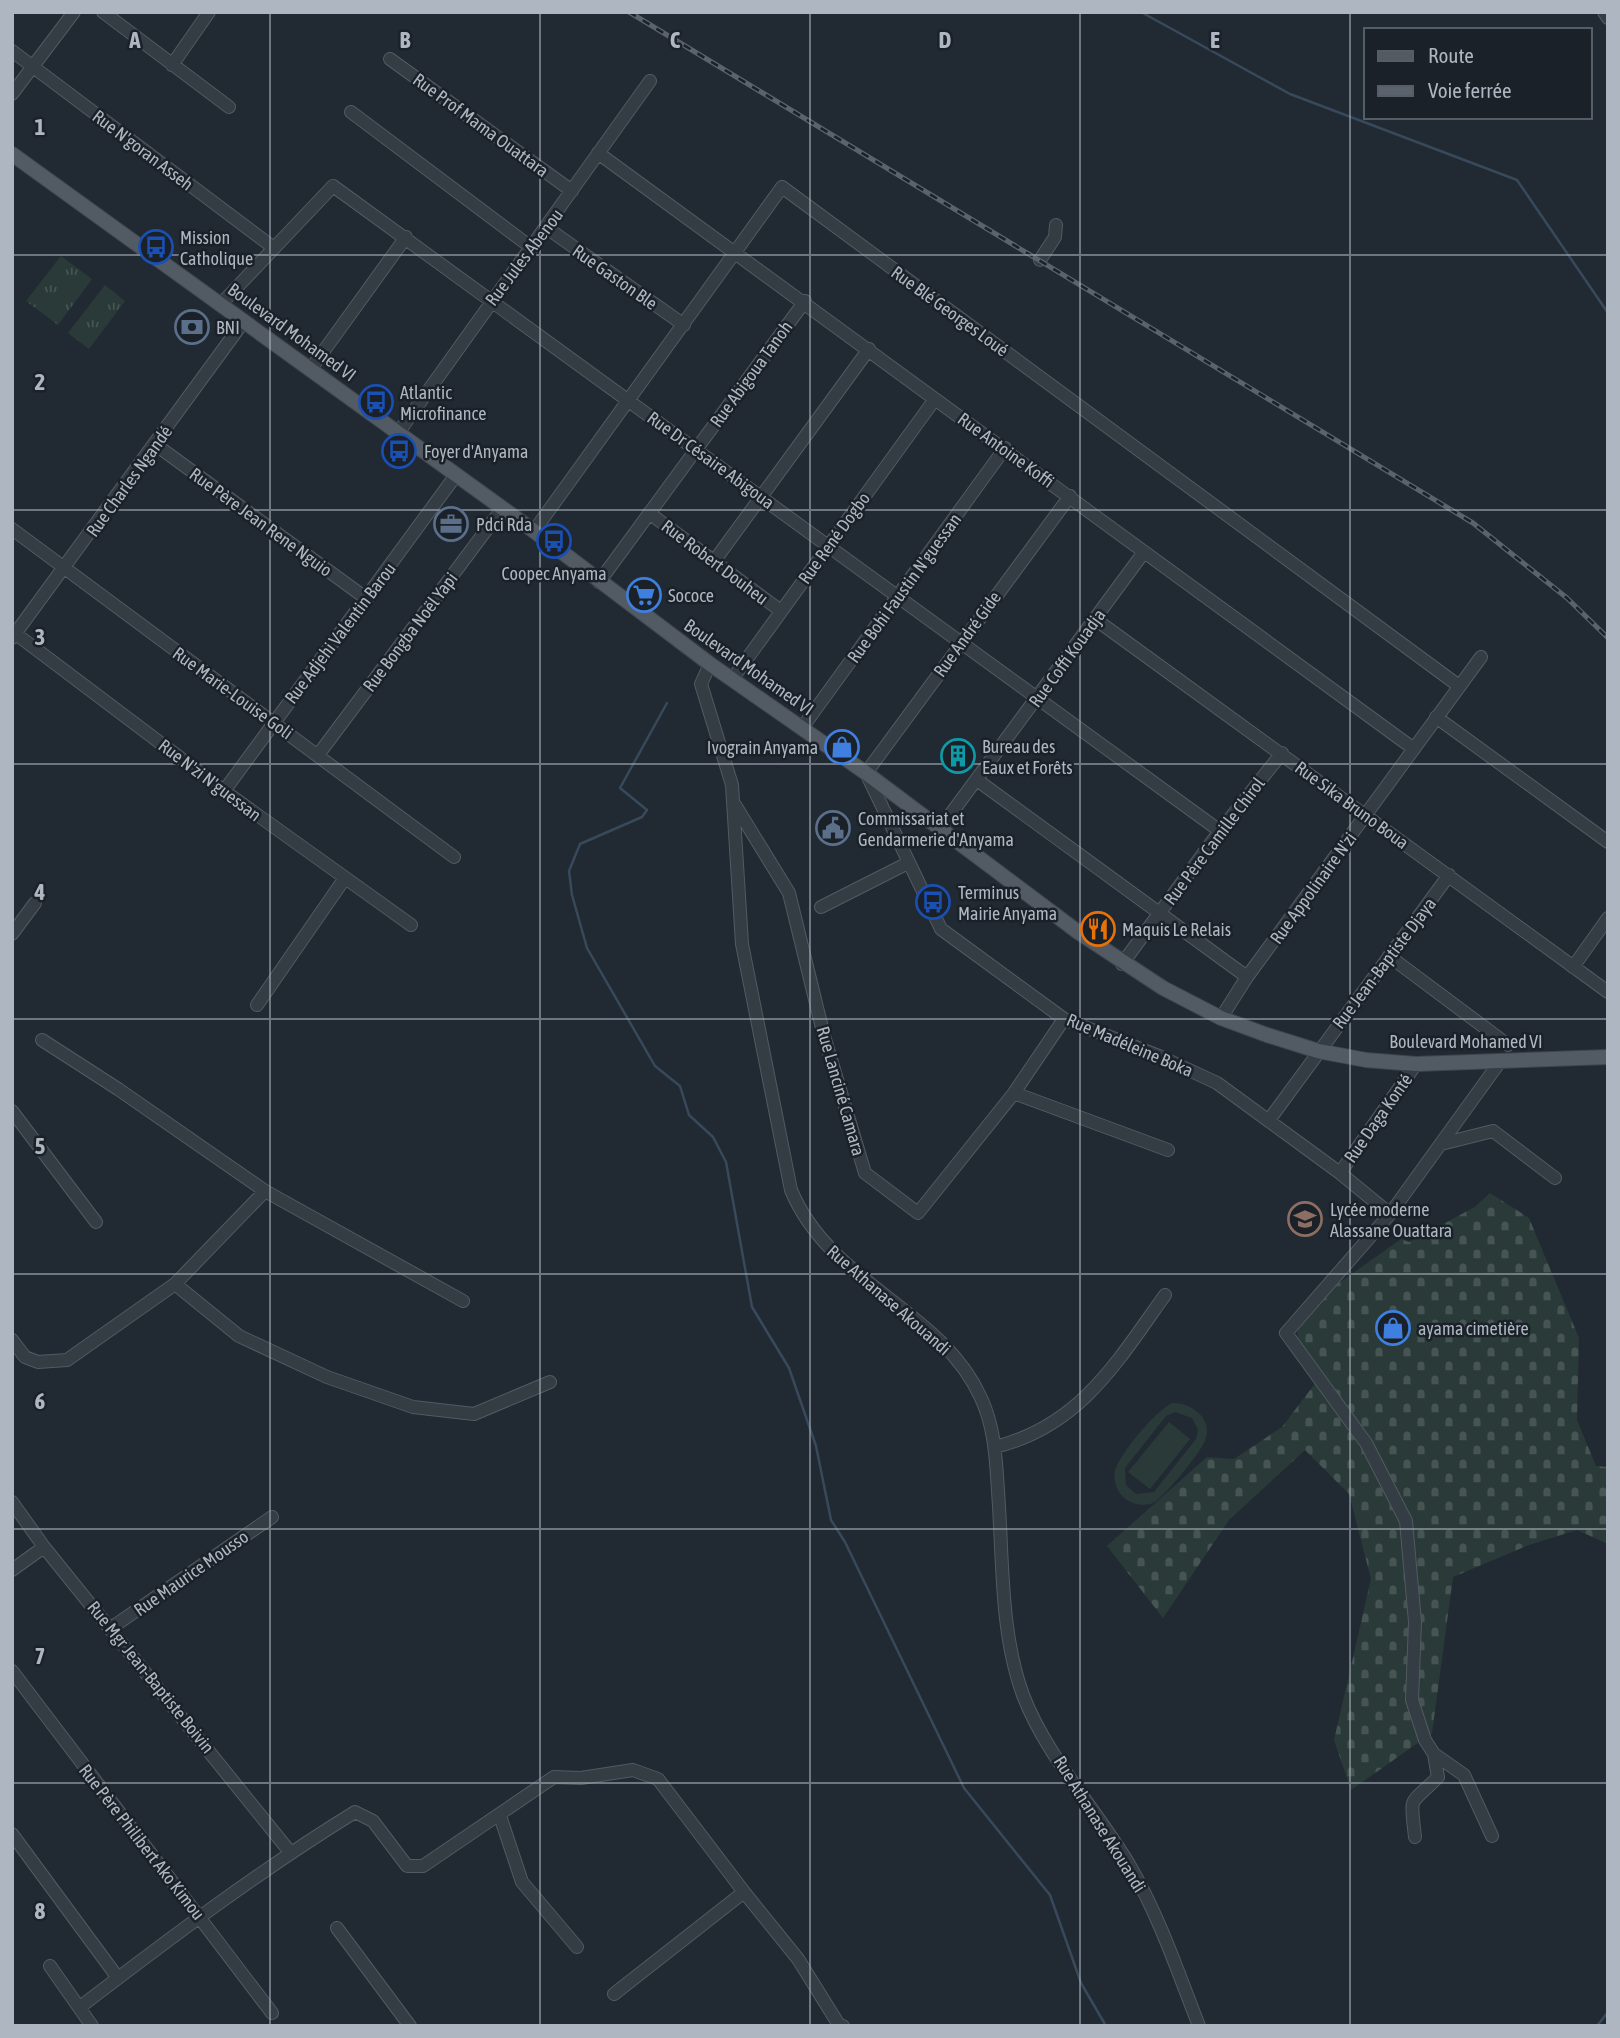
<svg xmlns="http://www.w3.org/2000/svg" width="1620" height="2038" font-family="'Asap Condensed',sans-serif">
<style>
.grass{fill:url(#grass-tufts)}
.cemetery{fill:url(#cemetery-stones)}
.garden{fill:#293a39;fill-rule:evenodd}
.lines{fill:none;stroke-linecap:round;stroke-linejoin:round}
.stream{stroke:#38495b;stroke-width:2.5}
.minor-casing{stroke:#525a62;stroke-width:14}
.major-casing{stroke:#3e454d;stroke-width:16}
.minor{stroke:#343c44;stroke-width:12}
.major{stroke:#525b64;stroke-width:14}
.rail-casing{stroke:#5a636d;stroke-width:5}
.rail{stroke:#1a2128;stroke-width:2.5;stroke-dasharray:8;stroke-linecap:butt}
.grid{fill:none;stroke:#aeb7c1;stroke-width:2;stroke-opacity:0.55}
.labels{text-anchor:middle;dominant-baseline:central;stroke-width:5;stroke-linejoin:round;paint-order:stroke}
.street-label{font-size:18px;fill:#aeb7c1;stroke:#1a2128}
.poi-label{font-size:18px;fill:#aeb7c1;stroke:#1a2128;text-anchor:start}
.grid-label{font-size:23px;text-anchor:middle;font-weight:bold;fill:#aeb7c1;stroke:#1a2128;stroke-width:5;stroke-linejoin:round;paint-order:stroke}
</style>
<defs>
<pattern id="grass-tufts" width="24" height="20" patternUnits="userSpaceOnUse" patternTransform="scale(1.75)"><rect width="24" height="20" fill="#293a39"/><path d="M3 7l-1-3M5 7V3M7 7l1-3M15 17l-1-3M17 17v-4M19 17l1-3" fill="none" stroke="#465454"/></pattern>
<pattern id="cemetery-stones" width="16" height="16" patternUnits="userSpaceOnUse" patternTransform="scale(1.75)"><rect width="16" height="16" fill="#293a39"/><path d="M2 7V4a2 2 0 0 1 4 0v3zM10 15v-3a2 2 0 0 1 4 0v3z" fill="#465454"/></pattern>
</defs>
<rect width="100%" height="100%" fill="#212a33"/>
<path class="grass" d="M61 256 92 279 58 325 26 301Z
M105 285 125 301 89 349 68 333Z"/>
<path class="cemetery" d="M1490 1193 1529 1218 1579 1338 1577 1420 1596 1466 1608 1467V1544L1577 1530 1529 1545 1453 1577 1432 1733 1351 1790 1334 1740 1371 1579 1349 1494 1305 1450 1229 1520 1163 1618 1107 1546 1207 1457 1234 1459 1282 1427 1320 1377 1298 1339 1297 1328 1325 1293 1401 1239 1409 1242 1475 1207Z"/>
<path class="garden" d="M1173 1403C1193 1403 1214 1420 1205 1441 1200 1453 1163 1499 1153 1503 1145 1506 1134 1505 1127 1500 1118 1494 1113 1482 1115 1472 1118 1455 1158 1408 1173 1403ZM1175 1412 1192 1418 1198 1430 1196 1439 1154 1492 1136 1494 1126 1485 1125 1468 1166 1416Z
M1169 1422 1190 1439 1150 1489 1128 1472Z"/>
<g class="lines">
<path class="stream" d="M1141 12 1290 94 1517 180 1608 313
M667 703 620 788 647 810 642 817 580 844 569 871 572 895 587 948 655 1066 680 1086 689 1115 713 1137 726 1162 752 1307 789 1368 816 1446 831 1520 845 1542 964 1788 1050 1895 1081 1983 1106 2026
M1597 2026 1608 2012"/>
<g class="minor-casing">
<path id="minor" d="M103 12 229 107
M1604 12 1608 18
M12 51 274 248
M390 59 572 191
M172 65 209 12
M12 94 74 12
M351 112 532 248
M598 153 1414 749
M547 228 684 325
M1040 260 1055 237 1056 225
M221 304 333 186 1220 831
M310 370 406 237
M398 433 650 81
M156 445 367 599
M1070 496 866 773 941 929 1064 1019 1159 1056 1217 1083 1340 1173 1390 1214
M649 513 781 611
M12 529 454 857
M534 531 782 187 1459 686
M715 560 869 349
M599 582 805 301
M1095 619 1608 992
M12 631 224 791 411 925
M12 638 244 321
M710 664 701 684 732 785 742 944 791 1190C830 1284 941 1309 981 1398 995 1428 996 1460 998 1491 1003 1558 1000 1633 1023 1695 1046 1756 1097 1810 1130 1866 1159 1916 1178 1972 1199 2026
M733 678 935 399
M1436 717 1608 842
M802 728 1005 448
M318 755 502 509
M977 780 1247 977
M224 791 456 475
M735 805 789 893 824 1036 865 1173 918 1213 1014 1093 1064 1019
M939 830 1144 552
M821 907 908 863
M12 934 35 903
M1389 956 1508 1045
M1122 964 1220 831 1282 753
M1573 967 1608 918
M257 1005 345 878
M1221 1018 1247 977 1481 657
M1014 1093 1168 1150
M12 1111 96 1222
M1269 1120 1449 875
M1441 1144 1493 1131 1555 1178
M1340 1173 1416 1064
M265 1191 463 1301
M175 1284 239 1336 327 1377 413 1407 474 1414 550 1382
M12 1340 25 1357 38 1362 67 1360 175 1284 265 1191 118 1089 42 1040
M995 1447C1080 1426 1117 1362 1165 1295
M12 1502 44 1547 290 1852
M12 1570 44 1547
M111 1628 272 1517
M12 1671 272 2013
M500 1816 522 1882 577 1947
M12 1834 118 1978
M1492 1836 1464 1775 1434 1754 1425 1740 1412 1700 1415 1622 1406 1521 1366 1443 1286 1333 1390 1214 1499 1063
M1415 1837C1410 1792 1409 1807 1438 1777L1434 1754
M337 1928 410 2026
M50 1966 92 2026
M614 1994 744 1892 798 1959 839 2025 843 2026
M80 2007C169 1939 259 1871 355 1812L373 1821 407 1866H423L554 1777 581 1778 633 1770 658 1779 744 1892"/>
</g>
<g class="major-casing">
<path id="major" d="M12 154 534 531 710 664 866 773 1078 932 1163 988 1221 1018 1267 1035 1318 1051 1366 1060 1416 1064 1608 1057"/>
</g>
<use href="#minor" class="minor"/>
<use href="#major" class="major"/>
<g class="rail-casing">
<path id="rail" d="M629 12 1473 523 1567 598 1608 638"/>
</g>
<use href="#rail" class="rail"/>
</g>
<path class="grid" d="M270 12V2026M540 12V2026M810 12V2026M1080 12V2026M1350 12V2026M12 255H1608M12 510H1608M12 764H1608M12 1019H1608M12 1274H1608M12 1529H1608M12 1783H1608"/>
<defs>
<g id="bus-ring" transform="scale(1.75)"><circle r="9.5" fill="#1a2128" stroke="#1a4fb4" stroke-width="1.5"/><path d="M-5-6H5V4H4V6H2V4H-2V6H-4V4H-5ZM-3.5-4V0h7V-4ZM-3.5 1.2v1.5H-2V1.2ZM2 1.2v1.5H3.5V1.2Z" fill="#1a4fb4"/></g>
<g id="bank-ring" transform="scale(1.75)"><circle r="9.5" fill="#1a2128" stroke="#5c6f8a" stroke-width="1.5"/><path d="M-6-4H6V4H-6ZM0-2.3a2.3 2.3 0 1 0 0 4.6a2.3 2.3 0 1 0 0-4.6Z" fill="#5c6f8a"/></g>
<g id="office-ring" transform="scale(1.75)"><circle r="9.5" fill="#1a2128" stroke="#5c6f8a" stroke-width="1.5"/><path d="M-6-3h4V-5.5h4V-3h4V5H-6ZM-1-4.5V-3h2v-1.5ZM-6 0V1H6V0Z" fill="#5c6f8a"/></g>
<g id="supermarket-ring" transform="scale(1.75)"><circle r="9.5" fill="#1a2128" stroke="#3f7fe0" stroke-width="1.5"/><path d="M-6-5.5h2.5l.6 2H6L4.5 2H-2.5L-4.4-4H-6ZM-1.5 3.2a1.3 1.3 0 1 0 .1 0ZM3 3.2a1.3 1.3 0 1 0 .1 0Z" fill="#3f7fe0"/></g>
<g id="shop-ring" transform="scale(1.75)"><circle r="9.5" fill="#1a2128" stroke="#3f7fe0" stroke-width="1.5"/><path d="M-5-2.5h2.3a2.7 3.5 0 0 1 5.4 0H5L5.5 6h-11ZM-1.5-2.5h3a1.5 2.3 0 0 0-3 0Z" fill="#3f7fe0"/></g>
<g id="building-ring" transform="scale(1.75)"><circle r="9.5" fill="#1a2128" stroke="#0f9aa8" stroke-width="1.5"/><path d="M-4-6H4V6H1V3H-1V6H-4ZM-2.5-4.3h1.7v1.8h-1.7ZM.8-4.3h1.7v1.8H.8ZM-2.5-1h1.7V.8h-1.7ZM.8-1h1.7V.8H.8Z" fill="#0f9aa8"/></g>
<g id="civic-ring" transform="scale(1.75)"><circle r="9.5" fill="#1a2128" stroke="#5c6f8a" stroke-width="1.5"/><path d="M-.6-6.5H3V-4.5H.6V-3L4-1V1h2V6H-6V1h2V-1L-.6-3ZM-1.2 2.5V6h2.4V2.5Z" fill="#5c6f8a"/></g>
<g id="restaurant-ring" transform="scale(1.75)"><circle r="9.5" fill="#1a2128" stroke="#e8710a" stroke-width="1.5"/><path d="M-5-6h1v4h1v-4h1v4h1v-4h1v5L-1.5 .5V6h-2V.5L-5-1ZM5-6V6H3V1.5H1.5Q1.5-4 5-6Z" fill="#e8710a"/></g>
<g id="school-ring" transform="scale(1.75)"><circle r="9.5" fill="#1a2128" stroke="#8d6e63" stroke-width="1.5"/><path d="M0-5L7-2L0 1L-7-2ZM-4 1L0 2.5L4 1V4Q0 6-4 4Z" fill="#8d6e63"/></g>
</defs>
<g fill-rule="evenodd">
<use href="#bus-ring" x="156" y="247"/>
<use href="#bank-ring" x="192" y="327"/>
<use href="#bus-ring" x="376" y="402"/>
<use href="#bus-ring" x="399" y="451"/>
<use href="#office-ring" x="451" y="524"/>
<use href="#bus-ring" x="554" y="541"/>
<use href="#supermarket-ring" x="644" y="595"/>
<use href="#shop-ring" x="842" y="747"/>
<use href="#building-ring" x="958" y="756"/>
<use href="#civic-ring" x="833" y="828"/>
<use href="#bus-ring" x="933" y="902"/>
<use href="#restaurant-ring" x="1098" y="929"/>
<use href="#school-ring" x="1305" y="1219"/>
<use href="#shop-ring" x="1393" y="1328"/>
</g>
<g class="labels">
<g class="street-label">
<text transform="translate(481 125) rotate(36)">Rue Prof Mama Ouattara</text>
<text transform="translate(143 150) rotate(37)">Rue N'goran Asseh</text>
<text transform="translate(524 257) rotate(-53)">Rue Jules Abenou</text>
<text transform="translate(615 277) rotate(35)">Rue Gaston Ble</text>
<text transform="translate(950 311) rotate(36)">Rue Blé Georges Loué</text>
<text transform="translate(292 332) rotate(36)">Boulevard Mohamed VI</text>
<text transform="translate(751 374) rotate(-54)">Rue Abigoua Tanoh</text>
<text transform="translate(1006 450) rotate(36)">Rue Antoine Koffi</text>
<text transform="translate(711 460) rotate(36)">Rue Dr Césaire Abigoua</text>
<text transform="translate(129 481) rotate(-54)">Rue Charles Ngandé</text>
<text transform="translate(261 522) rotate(36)">Rue Père Jean Rene Nguio</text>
<text transform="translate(834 538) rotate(-54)">Rue René Dogbo</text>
<text transform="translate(715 562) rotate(37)">Rue Robert Douheu</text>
<text transform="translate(904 588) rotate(-54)">Rue Bohi Faustin N'guessan</text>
<text transform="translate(410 632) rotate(-53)">Rue Bongba Noël Yapi</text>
<text transform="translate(340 633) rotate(-53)">Rue Adjehi Valentin Barou</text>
<text transform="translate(967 634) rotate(-54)">Rue André Gide</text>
<text transform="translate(1067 658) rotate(-54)">Rue Coffi Kouadja</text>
<text transform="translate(749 667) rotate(35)">Boulevard Mohamed VI</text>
<text transform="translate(233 693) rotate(36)">Rue Marie-Louise Goli</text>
<text transform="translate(210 780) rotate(37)">Rue N'zi N'guessan</text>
<text transform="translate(1352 805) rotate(36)">Rue Sika Bruno Boua</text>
<text transform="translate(1214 841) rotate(-53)">Rue Père Camille Chirol</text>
<text transform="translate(1313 888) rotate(-54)">Rue Appolinaire N'zi</text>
<text transform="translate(1384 963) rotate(-53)">Rue Jean-Baptiste Djaya</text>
<text x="1466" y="1041">Boulevard Mohamed VI</text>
<text transform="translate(1130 1045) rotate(23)">Rue Madéleine Boka</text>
<text transform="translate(841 1091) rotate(74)">Rue Lanciné Camara</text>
<text transform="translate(1378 1118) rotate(-55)">Rue Daga Konté</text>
<text transform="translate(889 1300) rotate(41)">Rue Athanase Akouandi</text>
<text transform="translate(191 1573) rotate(-35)">Rue Maurice Mousso</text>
<text transform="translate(151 1677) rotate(51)">Rue Mgr Jean-Baptiste Boivin</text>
<text transform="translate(1100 1824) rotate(58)">Rue Athanase Akouandi</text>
<text transform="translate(142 1842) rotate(52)">Rue Père Philibert Ako Kimou</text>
</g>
<g class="poi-label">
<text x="180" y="237">Mission<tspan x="180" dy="21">Catholique</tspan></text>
<text x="216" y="327">BNI</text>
<text x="400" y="392">Atlantic<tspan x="400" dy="21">Microfinance</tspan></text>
<text x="424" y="451">Foyer d'Anyama</text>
<text x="476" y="524">Pdci Rda</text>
<text x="554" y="573" text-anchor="middle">Coopec Anyama</text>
<text x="668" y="595">Sococe</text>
<text x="982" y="746">Bureau des<tspan x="982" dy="21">Eaux et Forêts</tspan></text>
<text x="818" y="747" text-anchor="end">Ivograin Anyama</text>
<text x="858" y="818">Commissariat et<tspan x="858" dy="21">Gendarmerie d'Anyama</tspan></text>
<text x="958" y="892">Terminus<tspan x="958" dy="21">Mairie Anyama</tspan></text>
<text x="1122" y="929">Maquis Le Relais</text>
<text x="1330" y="1209">Lycée moderne<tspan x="1330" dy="21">Alassane Ouattara</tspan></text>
<text x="1418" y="1328">ayama cimetière</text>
</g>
</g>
<g class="grid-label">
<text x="135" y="48">A</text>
<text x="405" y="48">B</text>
<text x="675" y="48">C</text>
<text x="945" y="48">D</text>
<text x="1215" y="48">E</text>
<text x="40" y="135">1</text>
<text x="40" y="390">2</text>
<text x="40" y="645">3</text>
<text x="40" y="900">4</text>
<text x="40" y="1154">5</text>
<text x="40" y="1409">6</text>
<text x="40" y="1664">7</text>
<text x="40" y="1919">8</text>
</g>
<rect width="1620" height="2038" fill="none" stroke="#aeb7c1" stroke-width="28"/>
<rect x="1364" y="28" width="228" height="91" fill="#1a2128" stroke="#555d65" stroke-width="2"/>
<rect x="1378" y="51" width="35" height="10" fill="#525b64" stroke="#555d65" stroke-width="2"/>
<text x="1428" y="63" font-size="21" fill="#aeb7c1">Route</text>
<rect x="1378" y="86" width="35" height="10" fill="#5a636d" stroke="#555d65" stroke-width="2"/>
<text x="1428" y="98" font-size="21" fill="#aeb7c1">Voie ferrée</text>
</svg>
